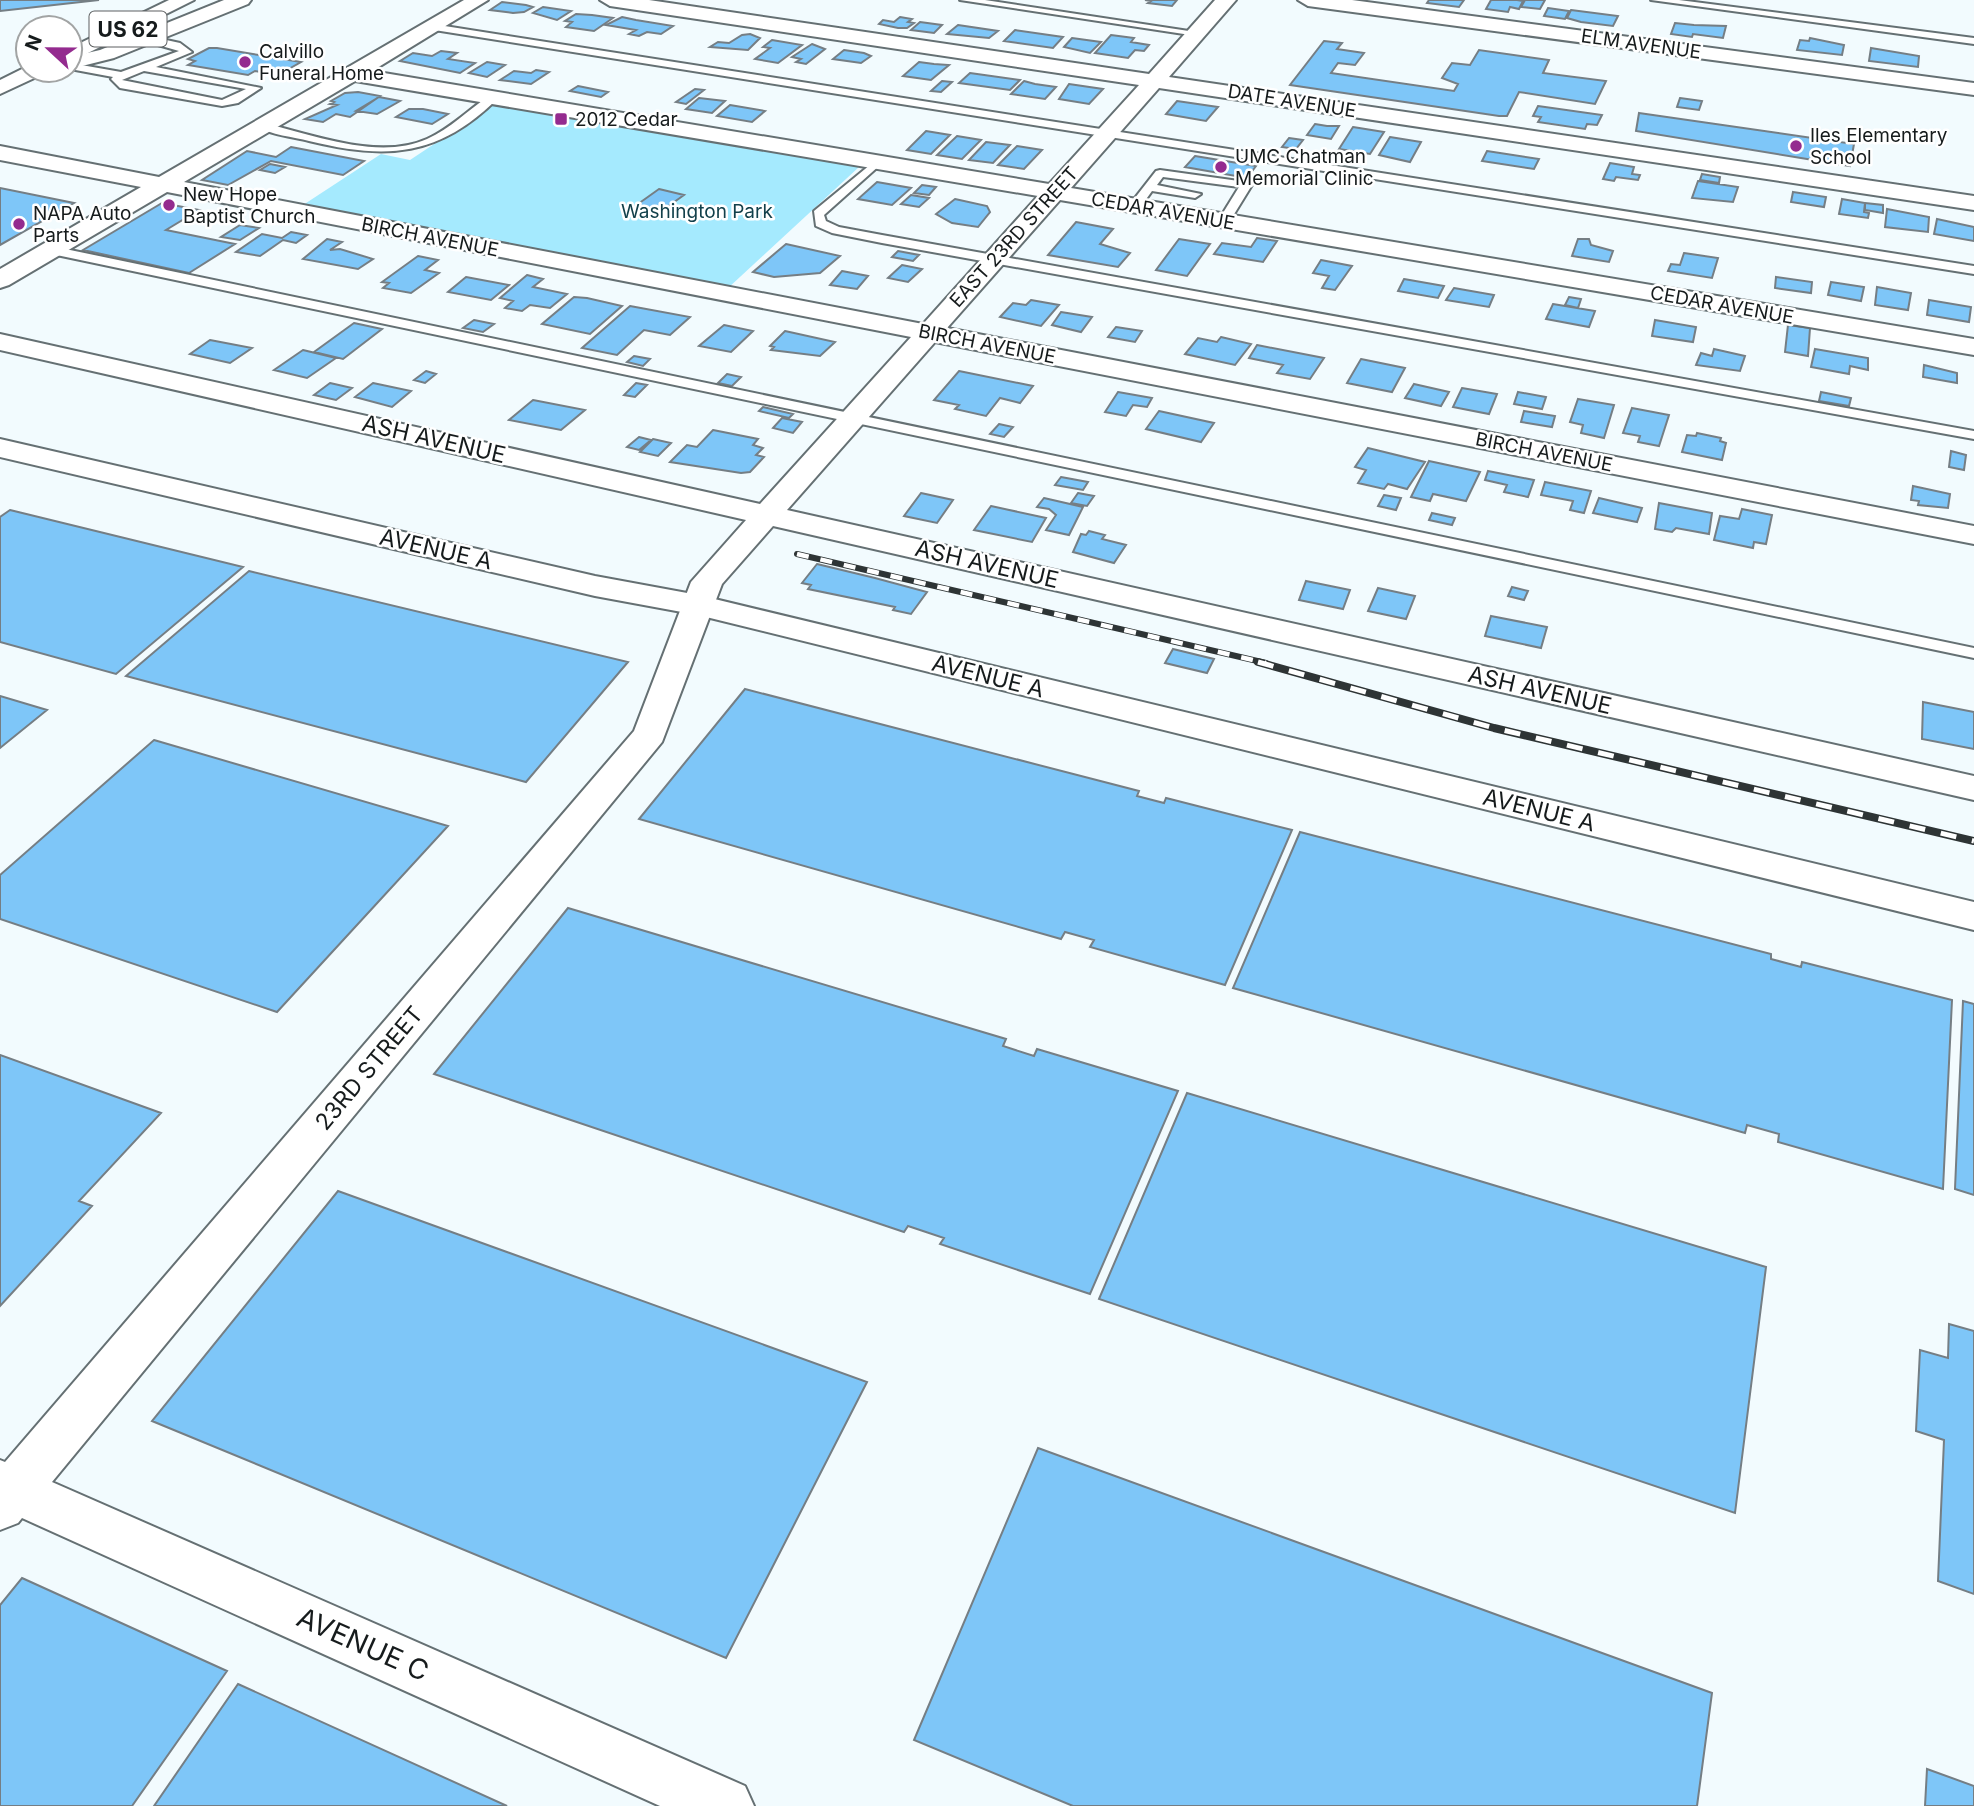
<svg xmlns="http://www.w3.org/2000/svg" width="1974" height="1806" font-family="Inter,sans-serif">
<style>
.green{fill:#a5eafe}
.building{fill:#7ec6f8;stroke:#757e84;stroke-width:2}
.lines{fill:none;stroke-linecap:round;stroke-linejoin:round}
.lane-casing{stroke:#657073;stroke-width:4}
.street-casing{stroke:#657073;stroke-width:4}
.secondary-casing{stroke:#657073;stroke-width:4}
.primary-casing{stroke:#657073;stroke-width:4}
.lane{fill:#fff;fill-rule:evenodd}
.street{fill:#fff;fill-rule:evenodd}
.secondary{fill:#fff;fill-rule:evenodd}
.primary{fill:#fff;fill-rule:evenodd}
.rail-far1-casing{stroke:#2e3435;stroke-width:6}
.rail-casing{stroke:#2e3435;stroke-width:8}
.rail-far1{stroke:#fff;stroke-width:4.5;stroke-dasharray:12;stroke-linecap:butt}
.rail{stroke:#fff;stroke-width:5;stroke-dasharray:16;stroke-linecap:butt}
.poi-dot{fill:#942b8f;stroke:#fff;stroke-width:2.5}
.labels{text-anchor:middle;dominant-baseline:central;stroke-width:5;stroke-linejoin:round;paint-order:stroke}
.far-street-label{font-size:19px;fill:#161b1c;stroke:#fff}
.far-poi-label{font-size:19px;fill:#161b1c;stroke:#fff;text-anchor:start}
.far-park-label{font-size:19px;fill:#12404b;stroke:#fff}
.shield{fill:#fff;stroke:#5c5f60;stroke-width:2}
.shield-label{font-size:21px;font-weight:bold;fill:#161b1c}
.street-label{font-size:23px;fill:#161b1c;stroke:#fff}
.near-street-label{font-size:28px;fill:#161b1c;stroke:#fff}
</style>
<rect width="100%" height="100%" fill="#f2fbfe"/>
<path class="green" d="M493 105 859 167 727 289 300 207 381 154 410 160Z"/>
<path class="building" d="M0 0H99L0 11Z
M1145 0H1177L1172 6 1148 3 1151 1Z
M1429 0H1464L1459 7 1427 3Z
M1491 0H1517L1523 1 1519 9 1510 7 1508 12 1486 9Z
M1525 0H1545L1540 9 1521 7Z
M502 2 526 5 533 7 524 12 513 13 490 10Z
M543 7 571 11 557 20 533 13Z
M1548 8 1569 11 1565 19 1544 16Z
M1571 10 1618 16 1613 26 1581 22 1567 18Z
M576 14 592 15 613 18 594 31 566 27 572 22 565 21Z
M622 17 636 20 673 26 661 34 647 32 639 36 629 34 636 30 606 25Z
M900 17 912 19 908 22 914 23 907 28H898L879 24 883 20 894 22Z
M920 22 942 25 934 33 911 30Z
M1675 23 1694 25 1726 26 1723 38 1693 34 1692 37 1671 34Z
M958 25 998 31 989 38 947 34Z
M1015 30 1063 37 1053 48 1004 41Z
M750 34 760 38 748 50 710 47 718 42 729 43 742 35Z
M1111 35 1134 38 1131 42 1149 45 1144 51 1135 50 1128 58 1095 53Z
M1072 38 1101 42 1090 53 1064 47Z
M1810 38 1844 45 1842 55 1797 50 1800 40 1809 41Z
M772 40 802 45 778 63 755 59 770 48 763 47Z
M1324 41 1342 43 1337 49 1364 53 1355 65 1338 63 1331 73 1454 91 1458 84 1442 78 1452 63 1470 65 1479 50 1549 60 1543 73 1606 81 1595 104 1519 92 1507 116H1499L1290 85Z
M812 44 825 49 806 64 796 62 801 59 792 57Z
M209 48H217L301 62 278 75 255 71 248 75 188 65 195 61 188 59Z
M1871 48 1919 56 1918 67 1869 61Z
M844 50 864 53 871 56 861 63 833 59Z
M441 51 457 53 448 59 475 63 460 73 400 61 413 53 432 56Z
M487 62 505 65 487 77 469 73Z
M919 62 934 64 949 65 931 80 903 76Z
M536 70 549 72 531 84 500 80 514 71 531 73Z
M970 73 1020 80 1010 90 959 83Z
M942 81 952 82 941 92 931 91Z
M1024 81 1035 84 1056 87 1045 99 1011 94Z
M1069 84 1103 89 1089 104 1059 99Z
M578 86 608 92 601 97 570 91Z
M695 89 704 90 686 104 676 102Z
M358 92 380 96 350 117 336 114 323 122 305 119 337 105 330 104 334 102 331 101 345 93Z
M379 97 400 101 377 114 356 111Z
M699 98 725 101 712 113 686 109Z
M1680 98 1702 101 1699 110 1677 107Z
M1177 101 1218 107 1206 121 1166 114Z
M730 105 765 111 752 122 717 116Z
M1538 106 1602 115 1597 125 1587 124 1585 129 1538 122 1541 117 1533 116Z
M409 109H423L448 114 432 124 396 117Z
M1639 113 1854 144 1850 166 1636 131Z
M1315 124 1327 126H1339L1331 139 1307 135Z
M1353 127 1384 132 1370 154 1339 149Z
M926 131 950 135 931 154 907 150Z
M957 136 981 140 962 159 937 155Z
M1390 137 1421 142 1410 162 1379 155Z
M1289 138 1303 140 1296 149 1282 147Z
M986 142 1010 145 993 163 969 160Z
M1017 146 1042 150 1024 169 998 165Z
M291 147 364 161 343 175 271 161 228 185 202 180 247 151 276 157Z
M1487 151 1539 159 1534 169 1482 161Z
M1195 156 1256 166 1247 178 1185 167Z
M1610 163 1634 167 1632 174 1640 175 1638 180 1616 177 1614 181 1603 179Z
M270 164 285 167 275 173 260 170Z
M1702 174 1720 177 1719 183 1700 180Z
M1698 181 1738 187 1733 202 1692 198Z
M877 182 911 188 892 205 858 199Z
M922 185 936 187 929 195 914 193Z
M0 188 74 203 0 245Z
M659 189 684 195 656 215 631 209Z
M1793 192 1826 197 1824 207 1791 202Z
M911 195 929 198 919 207 901 204Z
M955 199 987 206 990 212 978 227 952 223 936 214Z
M1842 199 1865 203 1864 212 1869 213 1868 218 1839 214Z
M162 203 199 210 166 230 235 244 189 273 83 250Z
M1865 203 1883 205V213L1865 210Z
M1887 209 1929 217 1928 232 1885 227Z
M1937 219 1974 227V241L1934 234Z
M1076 222 1113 229 1100 244 1130 253 1118 267 1048 255Z
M240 225 259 228 240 240 221 237Z
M291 232 307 235 296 243 283 240 260 256 236 252 262 234 282 238Z
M1257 238 1277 241 1263 262 1214 254 1222 243 1251 247Z
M327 239 342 242 330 250 340 249 373 259 358 269 303 259Z
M1179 239 1210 244 1187 276 1156 270Z
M1578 239H1589L1591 245 1613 251 1609 262 1572 256Z
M786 244 840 256 820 273 774 277 753 272Z
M898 251 919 255 913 261 892 257Z
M1684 253 1718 258 1712 278 1668 271 1671 264 1680 265Z
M418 256 438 260 425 270 439 273 411 293 383 288 389 283 382 282Z
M1321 260 1352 266 1335 290 1322 288 1329 276 1313 273Z
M902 265 922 269 908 282 888 278Z
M842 271 868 276 857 289 830 285Z
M527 275 543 279 533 287 567 294 550 308 530 305 522 311 505 308 513 301 500 298Z
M466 277 509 285 491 300 448 292Z
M1776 277 1812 282 1811 293 1775 288Z
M1404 279 1444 286 1438 298 1398 291Z
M1831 282 1864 287 1861 301 1828 295Z
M1877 287 1911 293 1908 310 1875 305Z
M1454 288 1494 295 1489 307 1446 300Z
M574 297 587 298 622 306 590 334 542 324Z
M1569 297 1581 299 1578 308 1565 305Z
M1031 300 1059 305 1041 326 1000 317 1013 303 1026 305Z
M1929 300 1971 307 1969 322 1927 315Z
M1553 304 1595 311 1589 327 1546 319Z
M630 306 690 317 670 335 644 330 617 355 582 348Z
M1061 312 1092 317 1081 332 1052 325Z
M474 320 494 324 483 332 463 328Z
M1655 320 1696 327 1693 342 1652 336Z
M354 323 382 329 343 359 314 352Z
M724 325 753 331 731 352 699 346Z
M1788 325 1810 328 1808 356 1785 352Z
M1116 327 1142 331 1135 342 1108 337Z
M785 331 835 342 820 356 771 350 774 347 770 346Z
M1221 337 1251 344 1235 365 1185 354 1198 338 1217 342Z
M210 340 252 348 230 363 190 354Z
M1257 345 1324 358 1310 379 1277 373 1283 365 1249 358Z
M1714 349 1745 356 1740 371 1696 365 1701 353 1712 356Z
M1815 349 1868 358V370L1850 366 1849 374 1811 367Z
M303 350 336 358 307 378 274 370Z
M634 356 650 359 643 366 627 362Z
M1361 359 1405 368 1392 392 1347 383Z
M1924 365 1957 373V383L1923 377Z
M426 371 436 374 425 383 414 380Z
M959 371 1033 386 1020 403 1000 398 986 416 955 409 959 405 934 400Z
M727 374 741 377 732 386 718 383Z
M330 383 352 388 336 400 314 395Z
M373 383 411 391 392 407 355 397Z
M636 383 647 385 635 397 624 395Z
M1414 384 1449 392 1441 406 1405 398Z
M1462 388 1497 394 1489 414 1453 407Z
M1118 392 1152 398 1147 407 1133 405 1126 416 1105 412Z
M1518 392 1546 397 1542 409 1514 404Z
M1821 392 1851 398 1849 406 1819 401Z
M1578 399 1614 405 1604 438 1581 433 1583 425 1570 422Z
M533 400 585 410 561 430 509 420Z
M763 407 793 414 789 418 759 411Z
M1632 408 1669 415 1659 446 1638 442 1640 436 1623 433Z
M1159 411 1214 423 1201 442 1146 429Z
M1524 411 1555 416 1552 427 1521 422Z
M782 418 802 422 793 433 773 428Z
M999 424 1013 427 1004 437 990 434Z
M713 430 758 439 753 445 763 448 756 455 764 457 750 472 741 473 670 462 687 445 697 447Z
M1697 433 1721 438 1720 441 1726 443 1722 460 1682 452 1687 435 1696 436Z
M639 437 651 440 639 450 627 447Z
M653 439 671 443 658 456 640 452Z
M1368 448 1425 462 1407 489 1388 484 1384 489 1358 483 1366 470 1355 467Z
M1951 451 1966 455 1964 470 1949 467Z
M1429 461 1480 472 1466 501 1433 494 1430 501 1411 497Z
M1488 471 1534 480 1528 497 1504 492 1507 485 1485 480Z
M1061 477 1088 482 1083 490 1055 485Z
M1545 482 1591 491 1584 513 1570 510 1573 501 1541 495Z
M1913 486 1950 494 1948 508 1918 505 1919 501 1911 500Z
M921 493 953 500 937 523 904 516Z
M1078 493 1094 496 1087 506 1071 503Z
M1384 495 1401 498 1396 510 1378 506Z
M1044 498 1083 507 1069 535 1046 530 1056 515 1049 509 1037 507Z
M1599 498 1642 508 1637 522 1593 513Z
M1659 503 1712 513 1709 534 1676 528 1672 532 1655 529Z
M991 506 1046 518 1032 542 974 530Z
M1742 509 1772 515 1766 544 1754 542 1753 548 1714 540 1720 516 1739 519Z
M10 510 243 567 116 674 0 642V517Z
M1432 513 1455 518 1452 525 1429 520Z
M1089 531 1105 535 1102 539 1126 545 1114 563 1073 552 1081 534 1086 535Z
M817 564 875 578 927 592 911 614 893 610 895 607 808 589 811 585 802 583Z
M249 571 628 662 526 782 126 676Z
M1306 581 1350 590 1343 609 1299 600Z
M1512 587 1528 591 1524 600 1508 596Z
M1378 588 1415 596 1406 619 1368 611Z
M1491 616 1547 627 1541 648 1485 636Z
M1173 649 1214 659 1207 673 1165 663Z
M745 689 1139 791 1137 796 1164 803 1166 798 1292 830 1225 985 1090 947 1094 940 1065 932 1061 939 639 819Z
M0 696 47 710 0 748Z
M1923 702 1974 712V749L1922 739Z
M154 740 448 826 277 1012 0 919V875Z
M1300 832 1771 954V959L1801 967 1802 962 1952 1000 1943 1189 1778 1142 1779 1134 1747 1125 1745 1133 1233 988Z
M568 908 1006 1039 1003 1046 1034 1056 1037 1049 1178 1091 1090 1294 940 1244 944 1238 908 1226 904 1232 434 1074Z
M1963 1001 1974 1004V1195L1955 1189Z
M0 1055 161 1113 79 1201 92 1206 0 1306Z
M1187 1093 1766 1267 1735 1513 1099 1299Z
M338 1191 867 1382 726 1658 152 1421Z
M1949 1324 1974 1331V1594L1938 1581 1944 1440 1916 1431 1920 1350 1948 1358Z
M1038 1448 1712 1693 1697 1806H1073L914 1740Z
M22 1578 227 1671 132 1806H0V1605Z
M238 1684 507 1806H154Z
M1927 1769 1974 1786V1806H1925Z"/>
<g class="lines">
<g class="lane-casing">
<path id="lane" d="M960 0H985L1202 33 1197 36Z
M1651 0H1679L1974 38V44Z
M432 24 1974 266V274L428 29Z
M148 36 180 43 192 52 156 67 261 88 238 103 222 106 120 88 111 79 113 77 70 69V63L121 72 179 51 144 41 143 39ZM144 71 246 89 222 100 122 80Z
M489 96 498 98C439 157 387 160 309 141 294 137 270 135 257 126L263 123C312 134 378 161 427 139 450 129 468 110 489 96Z
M876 160 880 161V165L824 215 826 221 839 227 882 235 1974 431V439L882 243 832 233 816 226 814 211Z
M1160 170 1246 182 1252 185 1228 224 1224 225 1218 221 1239 187 1163 177 1157 185 1201 194 1195 198 1152 191 1139 209H1131V203L1156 171Z
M51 246 1974 648V658L47 253V247Z"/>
</g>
<g class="street-casing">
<path id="street" d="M224 0H251L248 4 114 58 70 69V57L100 50Z
M464 0H488L372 71 1049 184 1139 85 610 6 600 0H649L1149 74 1215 0H1236L1169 77 1974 196V210L1159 88 1071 188 1974 339V355L1060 200 947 328 1974 526V544L935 342 787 510 1974 776V800L773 526 722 584 662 742 52 1482 745 1786 754 1806H660L22 1518 18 1523 0 1530V1460L5 1462 634 731 691 582 746 520 0 350V334L760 504 911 337 167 192 9 285 0 288V269L141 187 0 160V146L159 177ZM355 81 1038 196 923 324 184 182Z
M1298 0H1352L1974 83V95L1308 6Z"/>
</g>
<g class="secondary-casing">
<path id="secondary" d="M0 439 595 576 698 595 1974 902V930L698 615 595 596 0 457Z"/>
</g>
<g class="primary-casing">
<path id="primary" d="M169 0H194L70 62V48Z
M28 66V70H46L43 74 0 94V80Z"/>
</g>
<use href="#lane" class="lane"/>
<use href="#street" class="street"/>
<use href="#secondary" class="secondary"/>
<use href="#primary" class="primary"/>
<g class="rail-far1-casing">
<path id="rail-far1" d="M797 554 1266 663"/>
</g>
<g class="rail-casing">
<path id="rail" d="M1258 662 1494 728 1974 841"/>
</g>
<use href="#rail-far1" class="rail-far1"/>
<use href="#rail" class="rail"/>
</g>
<g class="poi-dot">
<circle cx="245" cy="62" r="7"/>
<rect x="554" y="112" width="14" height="14" rx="3.5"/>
<circle cx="1796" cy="146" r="7"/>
<circle cx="1221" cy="167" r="7"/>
<circle cx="169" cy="205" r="7"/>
<circle cx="19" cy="224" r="7"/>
</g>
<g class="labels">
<g class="far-street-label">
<text transform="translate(1641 44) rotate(8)">ELM AVENUE</text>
<text transform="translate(1292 101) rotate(9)">DATE AVENUE</text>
<text transform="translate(1163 211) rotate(10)">CEDAR AVENUE</text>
<text transform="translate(430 237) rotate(11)">BIRCH AVENUE</text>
<text transform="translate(1014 237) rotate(-48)">EAST 23RD STREET</text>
<text transform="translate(1722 305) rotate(10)">CEDAR AVENUE</text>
<text transform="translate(987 344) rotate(11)">BIRCH AVENUE</text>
<text transform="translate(1544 452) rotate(11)">BIRCH AVENUE</text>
</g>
<g class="far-poi-label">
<text x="259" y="51">Calvillo<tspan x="259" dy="22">Funeral Home</tspan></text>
<text x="575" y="119">2012 Cedar</text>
<text x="1810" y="135">Iles Elementary<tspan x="1810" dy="22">School</tspan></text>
<text x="1235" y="156">UMC Chatman<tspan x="1235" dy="22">Memorial Clinic</tspan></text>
<text x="183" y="194">New Hope<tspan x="183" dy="22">Baptist Church</tspan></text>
<text x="33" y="213">NAPA Auto<tspan x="33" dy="22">Parts</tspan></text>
</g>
<g class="far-park-label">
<text x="697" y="211">Washington Park</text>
</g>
<rect class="shield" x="89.5" y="11.5" width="77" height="35" rx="5"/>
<g class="shield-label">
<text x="128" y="29">US 62</text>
</g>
<g class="street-label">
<text transform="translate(434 439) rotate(13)">ASH AVENUE</text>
<text transform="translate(436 549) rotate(13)">AVENUE A</text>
<text transform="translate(987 564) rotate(13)">ASH AVENUE</text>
<text transform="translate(988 676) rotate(14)">AVENUE A</text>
<text transform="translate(1540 690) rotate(13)">ASH AVENUE</text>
<text transform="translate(1539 810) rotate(14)">AVENUE A</text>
<text transform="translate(369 1068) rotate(-50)">23RD STREET</text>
</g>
<g class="near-street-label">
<text transform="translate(363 1644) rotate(24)">AVENUE C</text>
</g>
</g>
<g transform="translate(49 49) rotate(292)"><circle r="33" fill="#ffffff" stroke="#a2a4a4" stroke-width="2"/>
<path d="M0-5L12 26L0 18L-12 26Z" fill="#942b8f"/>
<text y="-10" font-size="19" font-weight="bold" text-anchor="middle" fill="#161b1c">N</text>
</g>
</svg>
